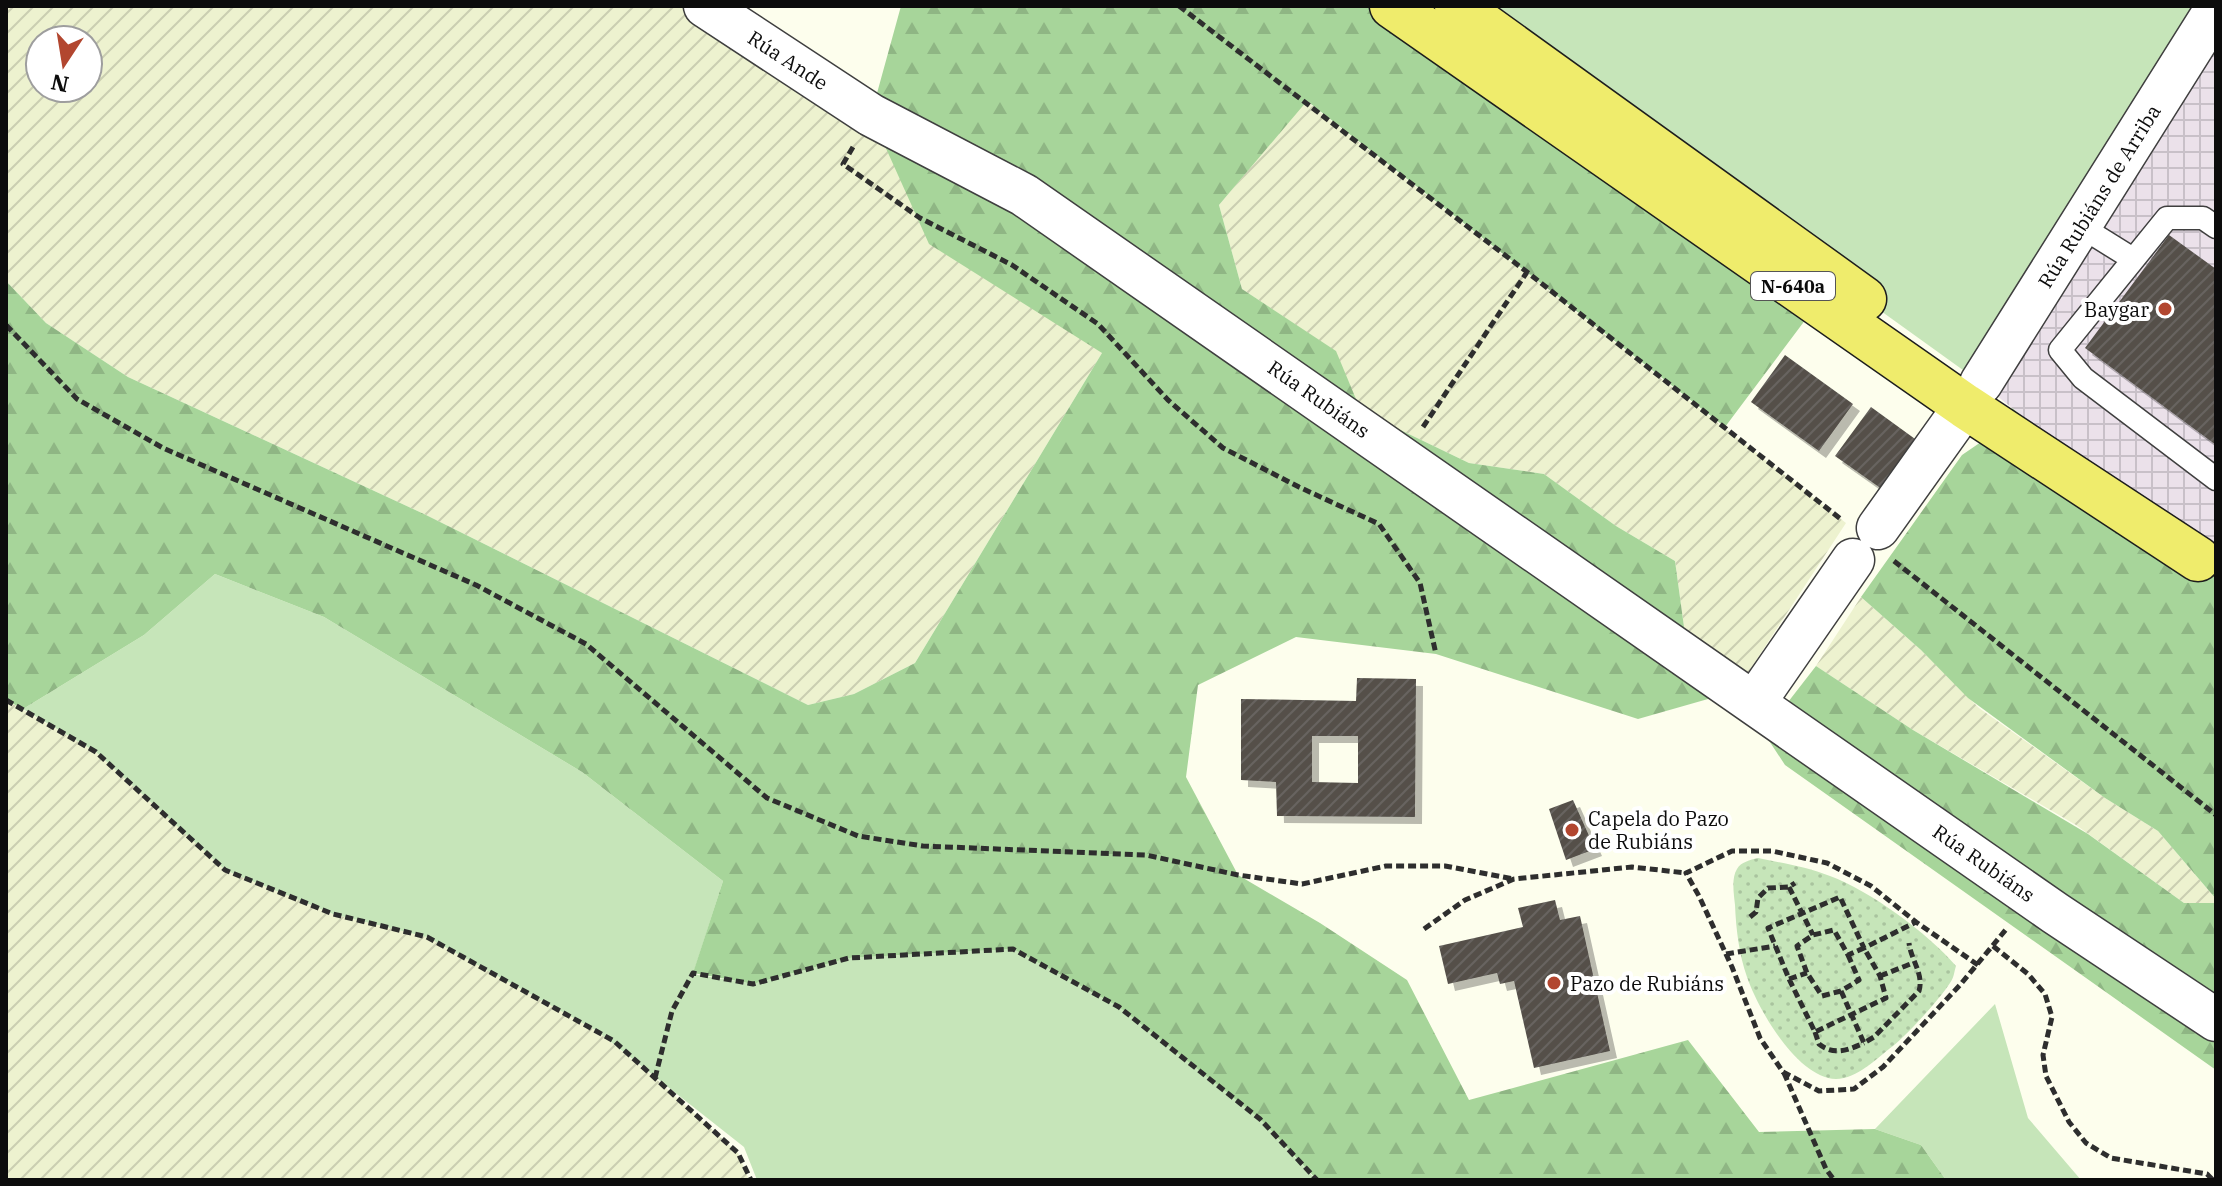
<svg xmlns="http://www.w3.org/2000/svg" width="2222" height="1186" font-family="'IBM Plex Serif',serif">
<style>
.industrial{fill:url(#industrial-grid)}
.farmland{fill:url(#farmland-furrows);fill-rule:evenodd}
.grass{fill:#c6e5b9}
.forest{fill:url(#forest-firs)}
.park{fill:url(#park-dots)}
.building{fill:url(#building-hatch);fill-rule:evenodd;filter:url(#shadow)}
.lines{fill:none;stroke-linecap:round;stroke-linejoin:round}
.service-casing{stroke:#3f3f3f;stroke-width:25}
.minor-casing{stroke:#3f3f3f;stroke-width:45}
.primary-casing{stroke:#1d1d1d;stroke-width:47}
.path{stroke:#2e2e2e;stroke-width:5;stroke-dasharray:8 4;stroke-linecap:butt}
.service{stroke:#fff;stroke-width:22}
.minor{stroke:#fff;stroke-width:42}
.primary{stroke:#efec6c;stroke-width:44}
.poi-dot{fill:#b2462f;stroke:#fff;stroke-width:3}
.labels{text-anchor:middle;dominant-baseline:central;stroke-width:8;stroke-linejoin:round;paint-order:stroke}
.shield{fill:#fff;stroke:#555;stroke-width:2}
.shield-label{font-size:18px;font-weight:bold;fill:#0c0c0c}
.street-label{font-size:20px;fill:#0c0c0c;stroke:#fff}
.poi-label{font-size:20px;fill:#0c0c0c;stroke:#fff;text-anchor:start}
</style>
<defs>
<pattern id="industrial-grid" width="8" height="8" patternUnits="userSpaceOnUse" patternTransform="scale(2)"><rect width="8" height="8" fill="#ebe1ea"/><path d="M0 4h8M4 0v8" fill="none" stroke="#c8c0c8"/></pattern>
<pattern id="farmland-furrows" width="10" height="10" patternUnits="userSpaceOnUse" patternTransform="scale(2)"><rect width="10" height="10" fill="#edf2cf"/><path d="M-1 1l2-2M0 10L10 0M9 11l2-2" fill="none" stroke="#caceb1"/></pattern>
<pattern id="forest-firs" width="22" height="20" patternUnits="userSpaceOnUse" patternTransform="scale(2)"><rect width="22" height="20" fill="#a7d59a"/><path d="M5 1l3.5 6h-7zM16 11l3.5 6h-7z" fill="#8fb684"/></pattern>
<pattern id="park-dots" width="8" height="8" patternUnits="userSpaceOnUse" patternTransform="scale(2)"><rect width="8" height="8" fill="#c6e5b9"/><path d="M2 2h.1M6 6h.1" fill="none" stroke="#a9c39e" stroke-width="1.8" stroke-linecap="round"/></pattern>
<pattern id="building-hatch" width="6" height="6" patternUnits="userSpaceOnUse" patternTransform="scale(2)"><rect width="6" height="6" fill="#54504a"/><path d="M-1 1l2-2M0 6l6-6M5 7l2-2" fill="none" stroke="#686460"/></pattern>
<filter id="shadow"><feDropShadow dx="7" dy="7" stdDeviation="0" flood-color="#0004"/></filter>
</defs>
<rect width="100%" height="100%" fill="#fdfeed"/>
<path class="industrial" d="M2216 7V573L1981 383Z"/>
<path class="farmland" d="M6 6H705L871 115 1102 353 915 663 854 694 808 705 424 514 128 377 46 323 6 281ZM40 40H88V88H40Z
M1306 101 1846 523 1736 691 1688 656 1675 561 1616 526 1544 474 1469 463 1361 411 1335 351 1242 289 1219 205Z
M1861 597 1921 650 1979 708 2105 798 2158 831 2216 899V903H2184L2076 825 1913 730 1816 666Z
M6 700 96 752 225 870 333 914 427 937 597 1031 655 1078 738 1153 749 1180H6Z"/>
<path class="grass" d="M1457 6H2216L1981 383Z
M215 574 324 617 582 772 723 881 693 974 753 984 849 958 1013 949 1119 1007 1260 1119 1316 1180H757L744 1147 597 1031 427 937 333 914 225 870 96 752 23 709 144 635Z
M1995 1004 2028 1118 2081 1180H1946L1921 1145 1875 1129Z"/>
<path class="forest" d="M901 6H1456L1836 279 1725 427 1307 101 1219 205 1242 289 1336 351 1361 411 1469 463 1544 474 1616 526 1675 561 1688 656 1736 691 1638 719 1436 654 1296 637 1198 685 1186 777 1238 875 1320 923 1407 980 1469 1100 1688 1040 1759 1132 1875 1129 1921 1145 1946 1180H1317L1260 1119 1119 1007 1013 949 849 958 753 984 693 973 723 881 582 772 324 617 215 574 144 635 23 709 6 700V281L46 323 128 377 424 514 808 705 854 694 915 663 1102 353 929 244 871 115Z
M2012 408 2216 573V899L2158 831 2105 798 1968 698 1921 650 1861 597 1962 455 2000 429Z
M1816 666 1913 730 2088 834 2184 903H2216V1070L1785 765 1764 733Z"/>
<path class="park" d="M1758 858C1782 863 1807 867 1830 876 1870 891 1928 933 1956 966 1954 972 1954 978 1950 983 1939 1000 1908 1034 1893 1046 1877 1058 1857 1079 1836 1079 1797 1078 1758 1009 1747 977 1739 954 1736 929 1735 905 1734 895 1731 878 1737 869 1741 862 1750 860 1758 858Z"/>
<path class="building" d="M2169 235 2216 269V445L2085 348Z
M1785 355 1853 404 1819 451 1751 402Z
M1871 407 1922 444 1886 492 1835 456Z
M1357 678 1416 679 1415 817 1277 816 1276 782 1241 780V699L1356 701ZM1312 736H1358V783L1312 782Z
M1573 800 1595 849 1566 860 1549 809Z
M1555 900 1560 920 1580 916 1610 1051 1534 1068 1514 981 1500 984 1497 973 1448 984 1439 946 1523 927 1518 908Z"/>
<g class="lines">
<g class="service-casing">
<path id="service" d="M2080 226 2133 259
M2216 227 2203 218H2167L2060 350 2083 378 2216 479"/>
</g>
<g class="minor-casing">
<path id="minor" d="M705 6 871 115 1024 195 2055 913 2216 1020
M1981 383 2216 9
M1878 528 1965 406
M1754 703 1853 560"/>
</g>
<g class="primary-casing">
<path id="primary" d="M1392 6 1965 406 2198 559
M1457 6 1864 299"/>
</g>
<path class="path" d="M1179 6 1527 272 1842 520
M853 147 843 164 920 218 1012 265 1098 324 1168 400 1223 448 1299 487 1379 524 1420 583 1436 654
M6 325 77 399 163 448 476 585 586 644 767 798 858 836 923 846 1146 855 1238 875 1302 884 1386 866H1445L1514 879
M1423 427 1527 272
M1894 561 2216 815
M6 700 96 752 225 870 333 914 427 937 614 1041 738 1153 751 1180
M1789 887 1813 935
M1750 917 1756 912 1758 898 1768 888 1789 887 1795 883
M1424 929 1465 900 1514 879 1632 867 1686 873
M1993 946 2028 974 2045 994 2052 1017 2043 1055 2046 1076 2069 1122 2086 1143 2111 1158 2207 1174 2213 1180
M1726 954 1775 946
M1848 955 1859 980 1841 991 1822 996 1807 973 1797 946 1813 935 1834 930 1848 955 1864 948 1880 976 1886 998 1815 1032 1789 979 1768 928 1840 897 1864 948 1916 922
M1978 965 1916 922 1871 886 1827 863 1772 851H1732L1686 873 1699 896 1732 967 1760 1038 1783 1072 1819 1091 1854 1089 1883 1067 1960 985 2008 927
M1880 976 1913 963
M1789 979 1807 973
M1841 991 1864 1043 1874 1037 1919 991C1924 974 1911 960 1909 943
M1815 1032 1819 1044C1834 1056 1848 1050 1864 1043
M1784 1073 1826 1169 1834 1180
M655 1078 672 1011 693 973 753 984 849 958 1013 949 1119 1007 1260 1119 1317 1180"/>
<use href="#service" class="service"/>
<use href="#minor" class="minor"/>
<use href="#primary" class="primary"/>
</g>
<g class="poi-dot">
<circle cx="2165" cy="309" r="8"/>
<circle cx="1572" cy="830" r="8"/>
<circle cx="1554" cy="983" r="8"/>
</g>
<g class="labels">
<rect class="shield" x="1751" y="272" width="84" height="28" rx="6"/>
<g class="shield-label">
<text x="1793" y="286">N-640a</text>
</g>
<g class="street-label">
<text transform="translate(788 60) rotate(33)">Rúa Ande</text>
<text transform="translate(2099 196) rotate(-58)">Rúa Rubiáns de Arriba</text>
<text transform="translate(1319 399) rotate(35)">Rúa Rubiáns</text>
<text transform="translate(1984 863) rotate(35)">Rúa Rubiáns</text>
</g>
<g class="poi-label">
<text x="2149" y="309" text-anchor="end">Baygar</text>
<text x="1588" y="818">Capela do Pazo<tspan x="1588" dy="23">de Rubiáns</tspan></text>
<text x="1570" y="983">Pazo de Rubiáns</text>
</g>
</g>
<rect width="2222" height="1186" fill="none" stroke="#0c0c0c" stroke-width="16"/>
<g transform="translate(64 64) rotate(192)"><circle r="38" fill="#ffffff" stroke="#9e9e9e" stroke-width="2"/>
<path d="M0-6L14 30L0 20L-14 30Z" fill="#b2462f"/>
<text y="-12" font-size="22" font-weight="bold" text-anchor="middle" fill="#0c0c0c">N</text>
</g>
</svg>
